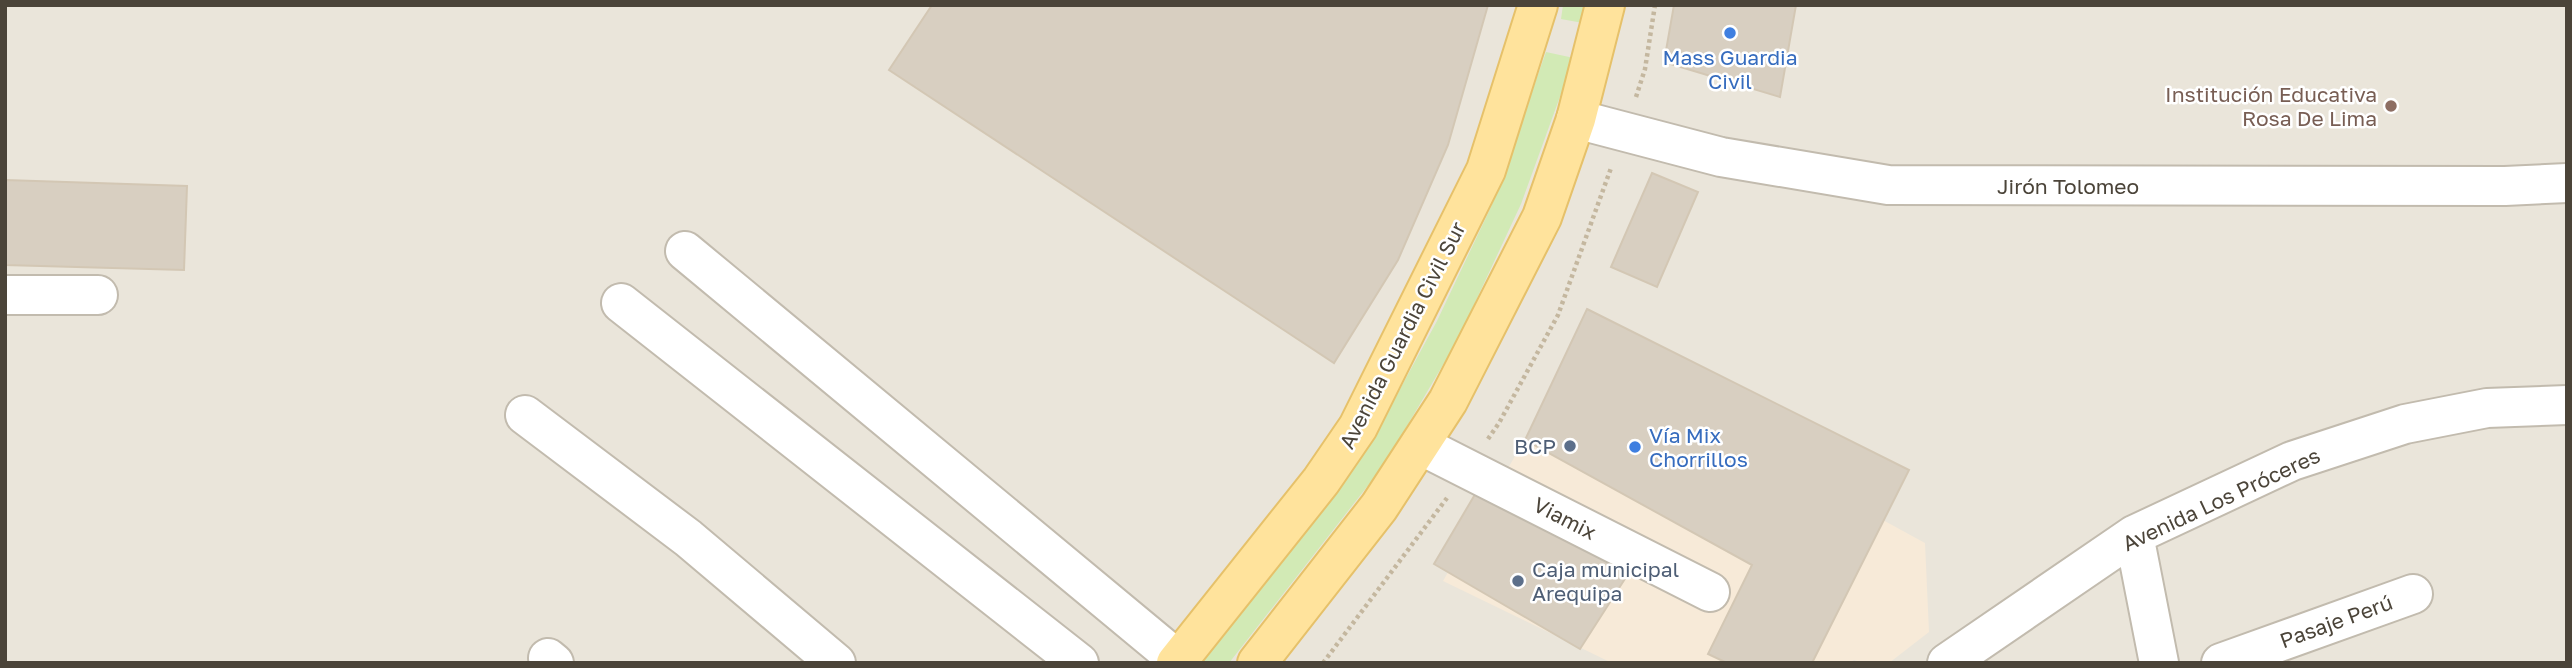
<svg xmlns="http://www.w3.org/2000/svg" width="2572" height="668" font-family="'Golos Text',sans-serif">
<style>
.residential{fill:#eae5da}
.commercial{fill:#f7ead8}
.green{fill:#d2eab5}
.building{fill:#d8cfc1;stroke:#d3c7b4;stroke-width:2}
.lines{fill:none;stroke-linecap:round;stroke-linejoin:round}
.minor-casing{stroke:#c2bbae;stroke-width:42}
.major-casing{stroke:#e6c16a;stroke-width:42}
.path{stroke:#c4b79f;stroke-width:4.5;stroke-dasharray:3.5 3.5;stroke-linecap:butt}
.minor{stroke:#fff;stroke-width:38}
.major{stroke:#ffe39c;stroke-width:38}
.shop-dot{fill:#3f7fe0;stroke:#fff;stroke-width:2.5}
.education-dot{fill:#8d6e63;stroke:#fff;stroke-width:2.5}
.service-dot{fill:#5c6f8a;stroke:#fff;stroke-width:2.5}
.labels{text-anchor:middle;dominant-baseline:central;stroke-width:5;stroke-linejoin:round;paint-order:stroke}
.shop-label{font-size:21px;fill:#366cbe;stroke:#fff}
.education-label{font-size:21px;fill:#785e54;stroke:#fff;text-anchor:end}
.street-label{font-size:21px;fill:#4b4439;stroke:#fff}
.service-label{font-size:21px;fill:#4e5e75;stroke:#fff;text-anchor:end}
</style>
<rect width="100%" height="100%" fill="#f6f3ec"/>
<path class="residential" d="M5 5H2567V663H5Z"/>
<path class="commercial" d="M1575 352 1925 543 1929 632 1889 663H1862L1854 660 1850 663H1612L1443 581Z"/>
<path class="green" d="M1563 5H1586L1583 23 1561 19Z
M1546 52 1574 58 1521 204 1457 341 1384 465 1229 663H1196L1368 448 1437 321 1491 207Z"/>
<path class="building" d="M932 5H1488L1448 145 1398 260 1334 363 889 70Z
M1674 5H1796L1780 97 1664 62Z
M1652 173 1698 192 1657 287 1611 267Z
M5 180 187 186 184 270 5 265Z
M1587 309 1909 470 1812 663H1727L1708 654 1752 565 1525 440Z
M1477 491 1630 571 1580 649 1434 564Z"/>
<g class="lines">
<g class="minor-casing">
<path id="minor" d="M1576 119 1721 157 1888 185 2505 186 2567 183
M685 251 1178 660
M5 295H98
M621 303 1079 663
M525 415 688 538 836 663
M1420 445 1710 592
M2134 535 2159 663
M548 658 554 663
M1947 663 2134 535 2292 461 2405 424 2487 408 2567 405
M2221 663 2413 594"/>
</g>
<g class="major-casing">
<path id="major" d="M1176 663 1321 481 1358 427 1486 170 1538 5
M1257 663 1379 507 1448 401 1542 217 1576 119 1605 5"/>
</g>
<path class="path" d="M1636 97 1645 69 1655 5
M1488 439 1499 423 1558 315 1611 168
M1323 663 1447 498"/>
<use href="#minor" class="minor"/>
<use href="#major" class="major"/>
</g>
<g class="shop-dot">
<circle cx="1730" cy="33" r="7"/>
<circle cx="1635" cy="447" r="7"/>
</g>
<circle class="education-dot" cx="2391" cy="106" r="7"/>
<g class="service-dot">
<circle cx="1570" cy="446" r="7"/>
<circle cx="1518" cy="581" r="7"/>
</g>
<g class="labels">
<g class="shop-label">
<text x="1730" y="57">Mass Guardia<tspan x="1730" dy="24">Civil</tspan></text>
<text x="1649" y="435" text-anchor="start">Vía Mix<tspan x="1649" dy="24">Chorrillos</tspan></text>
</g>
<g class="education-label">
<text x="2377" y="94">Institución Educativa<tspan x="2377" dy="24">Rosa De Lima</tspan></text>
</g>
<g class="street-label">
<text x="2068" y="186">Jirón Tolomeo</text>
<text transform="translate(1402 335) rotate(-63)">Avenida Guardia Civil Sur</text>
<text transform="translate(2221 499) rotate(-25)">Avenida Los Próceres</text>
<text transform="translate(1565 518) rotate(27)">Viamix</text>
<text transform="translate(2336 621) rotate(-20)">Pasaje Perú</text>
</g>
<g class="service-label">
<text x="1556" y="446">BCP</text>
<text x="1532" y="569" text-anchor="start">Caja municipal<tspan x="1532" dy="24">Arequipa</tspan></text>
</g>
</g>
<rect width="2572" height="668" fill="none" stroke="#4b4439" stroke-width="14"/>
</svg>
